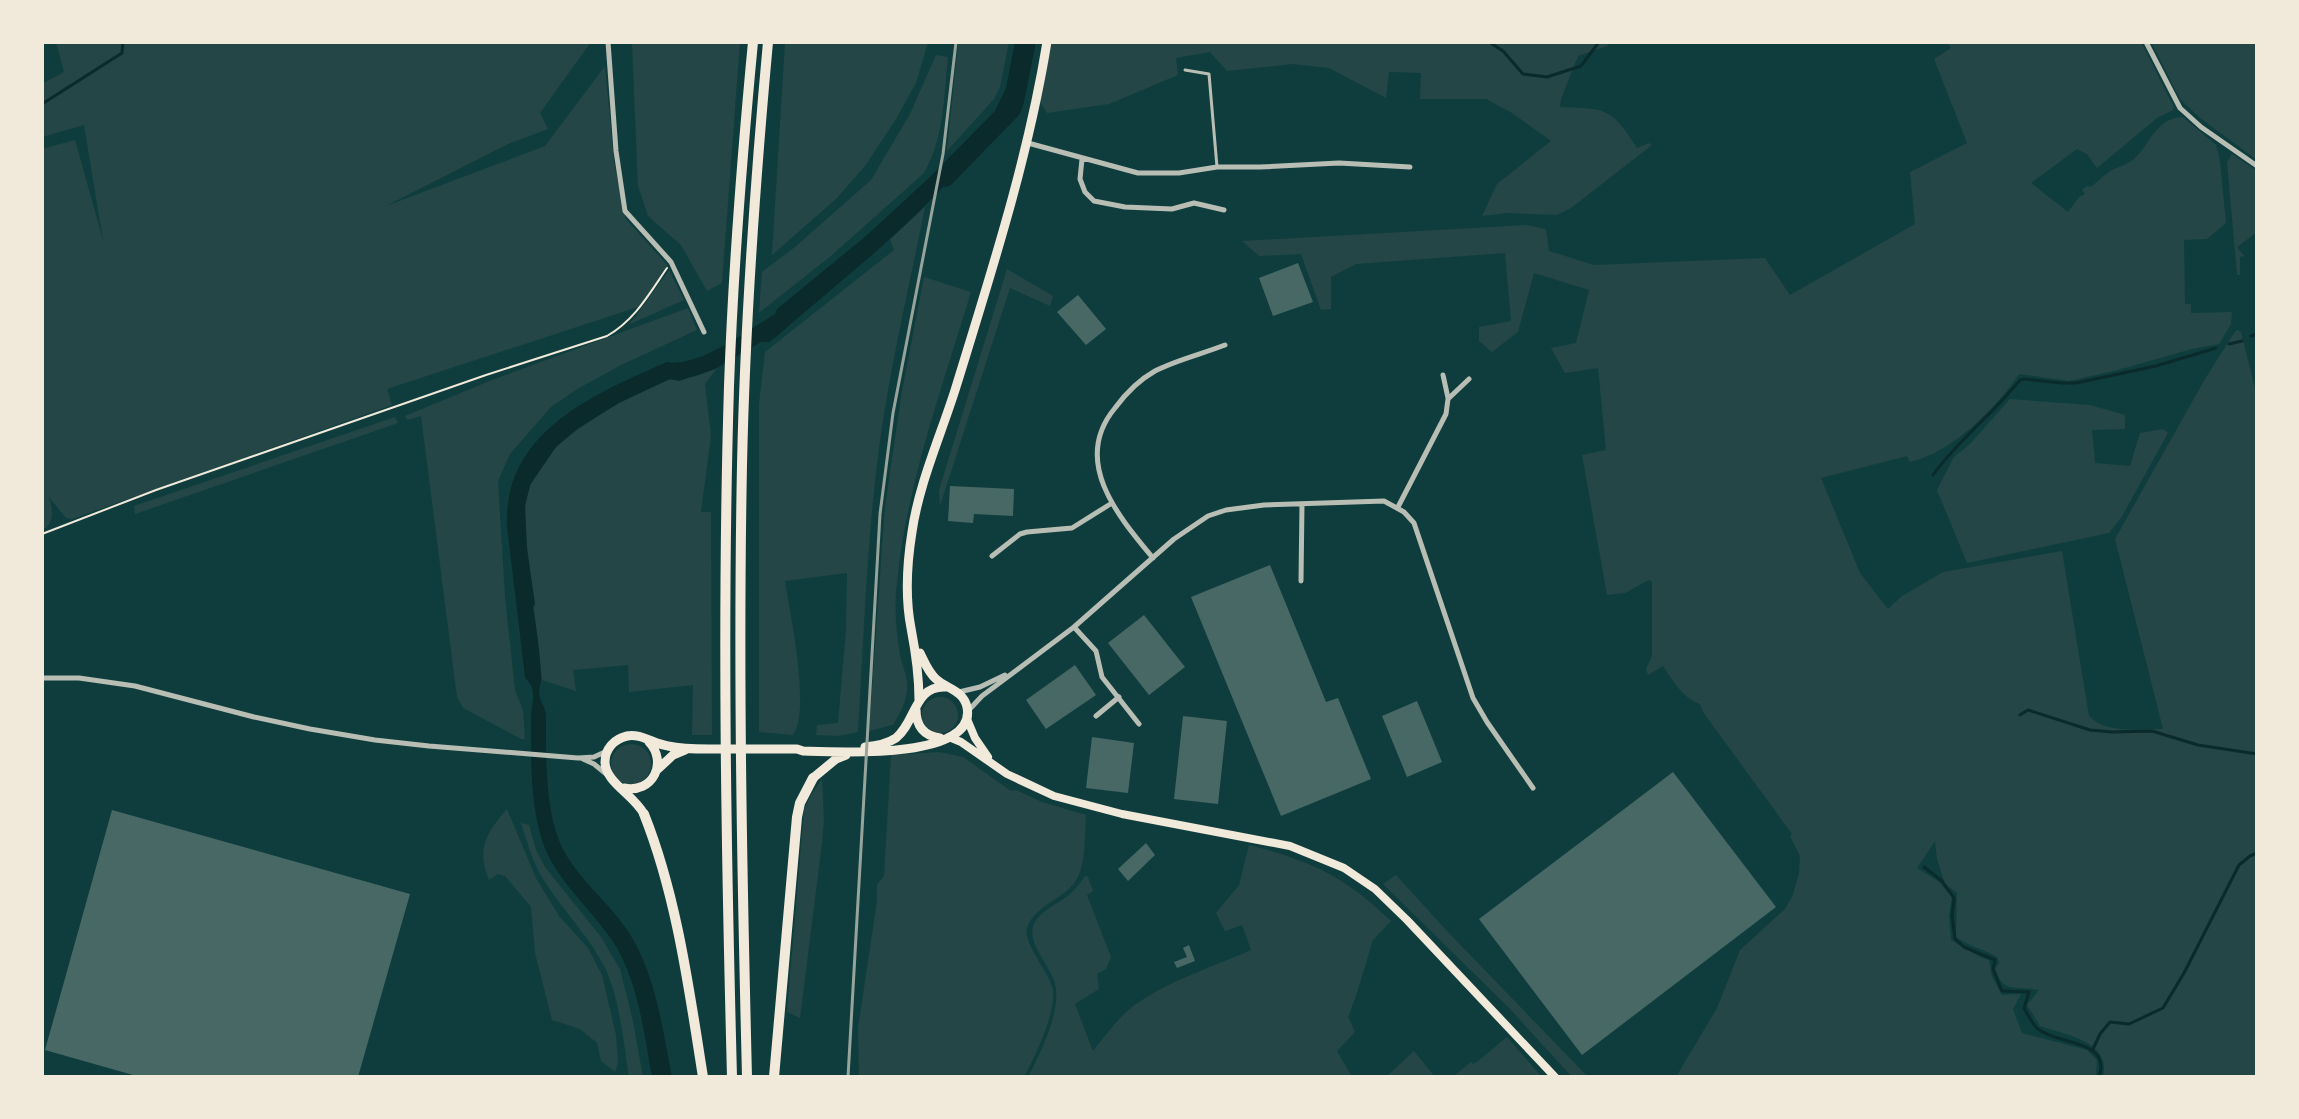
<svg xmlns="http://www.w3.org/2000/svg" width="2299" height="1119" font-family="Mulish,sans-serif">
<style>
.green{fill:#244646}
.water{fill:#0a2a2b}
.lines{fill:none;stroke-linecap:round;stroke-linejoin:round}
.stream{stroke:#0a2a2b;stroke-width:3}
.building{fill:#486865}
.path{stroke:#f1e9da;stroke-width:2}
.service{stroke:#b8beb3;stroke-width:3}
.minor{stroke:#b8beb3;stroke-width:5}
.primary{stroke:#f1e9da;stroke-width:8}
.trunk{stroke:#f1e9da;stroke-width:9}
.motorway{stroke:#f1e9da;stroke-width:10}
.rail{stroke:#97a49c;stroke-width:3}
</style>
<rect width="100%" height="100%" fill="#0f3d3e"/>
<path class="green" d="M56 42H591L540 113 548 129 508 144 386 206 545 146 605 66 614 162 626 219 668 266 641 306 387 389 392 405 72 519 66 518 49 497C52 509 55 518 46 528L42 529V149L75 140 103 240 84 125 42 137V84L64 72Z
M632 42H740L722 283 707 291 681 245 648 216 638 186Z
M785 42H928L916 83 896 119 865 166 836 199 772 255Z
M958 42H1009L1000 87 994 99 947 151Z
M1052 42H1610L1607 46 1578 56 1561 99 1560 107C1607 109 1611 107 1637 148L1649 143 1652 145 1571 208 1557 215 1508 213 1482 216 1497 184 1551 141 1512 113 1486 99H1420L1421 73 1389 72 1386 98 1329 68 1293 64 1227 71 1210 52 1176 58 1178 75 1109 104 1047 113 1040 102Z
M1947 42H2141C2153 63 2161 85 2174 106L2173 110 2157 118 2097 168 2087 154 2077 149 2031 183 2068 212 2079 197 2085 194 2082 190 2087 186 2091 187C2097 182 2103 176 2110 171 2118 167 2126 165 2133 160 2150 145 2156 117 2183 117L2216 145 2220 161 2226 223 2207 239 2184 240 2185 304H2191V313L2232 312 2231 324 2219 344 2192 349 2118 370 2069 381 2019 374C1996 409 1952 452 1910 462L1907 456 1821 478 1860 573 1888 609 1902 596 1943 572 2062 551 2089 716C2106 734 2140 729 2163 729L2115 539 2205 379 2234 333 2237 330 2241 332 2257 396V1077H2103C2112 1041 2065 1035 2040 1026L2027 1005 2039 990C2015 985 2004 995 1995 969L1999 963 1997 957C1984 949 1968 946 1956 937L1957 893 1945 884 1937 859 1935 841 1917 868 1938 881 1952 897 1949 916 1951 940 1980 957 1989 960 1992 977 2002 995 2021 994 2013 1009 2022 1033 2087 1050 2097 1060 2096 1076 1676 1077 1717 1008 1740 950 1785 909 1792 897 1799 874 1800 856 1790 836 1792 834 1703 712 1700 704C1682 698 1673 680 1663 666L1648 675 1646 669 1652 656V582L1649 580 1625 593 1607 595 1582 455 1606 450 1598 368 1565 373 1551 348 1576 343 1589 290 1534 273 1518 332 1492 352 1479 341V327L1511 321 1505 253 1356 264 1331 277V309L1321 310 1301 254 1259 256 1242 241 1526 225 1546 229 1549 251 1594 265 1765 258 1790 295 1915 224 1910 172 1967 143 1934 59 1951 48Z
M2151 42H2257V160L2200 118 2180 99Z
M936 55 948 57C944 96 944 139 924 173L832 255 759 313 762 272 795 247 871 180 910 114Z
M2232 154 2257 171V232L2237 247 2244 256 2240 257V275H2237L2227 162Z
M925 207C910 283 892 358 881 434 867 533 864 633 858 732L838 736 816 735 817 725 838 723 846 630 847 573 785 581C790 613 811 711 793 735L759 732V404L765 352 894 250 890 239Z
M1007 269 1053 296 1050 306 1010 288 940 506 939 490Z
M669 270 684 300 628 325 636 316Z
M924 277 971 292C942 388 907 483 897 582 894 606 896 632 900 655 902 665 907 675 907 685 908 700 900 713 893 725L869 731 885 506 902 391Z
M688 308 697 330 621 365 579 388 551 407 510 454 498 481 505 597 515 690 523 710 525 739H521L463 708 457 697 421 416 407 420 405 416 492 380Z
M717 368 705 384 711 436 701 512H711L712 735H692L693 685 629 692 628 665 573 670 576 691 542 680 524 518C528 460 563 439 607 410 626 399 647 385 669 380 677 378 685 379 693 377 701 375 709 371 717 368Z
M2010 399 2090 405 2125 415V429L2092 430 2095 463 2130 466 2140 433 2163 429 2168 433 2121 518 2109 533 1967 563 1937 490 1954 457 1970 444Z
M395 417 398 423 135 514 134 506Z
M922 715a18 18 0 1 1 36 0a18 18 0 1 1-36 0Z
M611 764a20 20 0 1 1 40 0a20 20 0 1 1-40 0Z
M939 752 963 757 1011 791 1016 790 1042 802 1086 815C1084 836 1087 864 1075 882 1062 900 1034 906 1027 928 1023 944 1050 973 1053 990 1056 1013 1035 1057 1024 1077H859L858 1028 877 901V885L884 876 891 755Z
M822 779 824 819 822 843 800 1018 787 1012 804 810 811 795Z
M507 809 536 878 559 916 588 948 602 975 616 1035 618 1063 615 1072 601 1061 597 1043 580 1029 552 1020 535 953 531 907 505 876 498 874 489 880C476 849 486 833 507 809Z
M521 823 529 825 536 850 545 867 601 937 620 969 633 1021 643 1077H629C624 1046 619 995 605 968 587 932 557 905 538 870 531 856 526 838 521 823Z
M1249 845C1312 861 1344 876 1391 921L1373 940 1356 996 1348 1017 1355 1032 1337 1051 1352 1077H1028C1040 1054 1062 1010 1055 984 1051 966 1028 946 1033 927 1037 912 1058 904 1069 895 1076 889 1080 883 1085 876L1088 877 1093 891 1087 895 1111 957 1106 969 1097 974 1099 989 1075 1004 1093 1051C1106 1035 1119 1016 1136 1004 1171 980 1212 967 1251 950L1242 925 1225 931 1216 913 1239 885Z
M1396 875 1447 931 1588 1077H1572L1509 1008 1383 884Z
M1507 1037 1542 1077H1453L1471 1062 1473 1064 1477 1062Z
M1414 1051 1435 1077H1386Z"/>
<path class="water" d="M1015 42H1036L1024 102 1020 114 950 186 943 187C892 242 833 287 777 336L769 342H761L715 369 679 381 670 379 619 403 577 429 556 447 530 485 525 506 527 549 535 604 533 608C537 631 540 653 541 675 542 682 539 687 539 693 540 702 546 708 546 716 546 754 545 796 556 832 568 872 606 898 628 931 656 975 662 1027 672 1077H652C644 1034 639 987 617 948 593 908 551 879 540 833 530 796 531 755 531 718 531 709 534 701 533 694 533 687 529 682 525 677L507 526C503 432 594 394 667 362 699 368 748 330 775 314L777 309 866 236 931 176 995 111 1006 88Z"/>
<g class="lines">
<path class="stream" d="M1489 42 1503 51 1523 74 1547 77 1581 66 1599 42
M42 104 122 53 123 42
M2251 336 2257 334
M2229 344 2242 341
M1933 475C1958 440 1993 414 2020 380L2024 379 2061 383H2076L2156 366 2216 348
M2020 715 2028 710 2090 730 2112 732 2152 731 2198 745 2257 754
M1924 867 1942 881 1954 898 1952 915 1955 939 1964 947 1995 960 1993 969 2002 991 2029 992 2024 1008C2028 1015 2032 1024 2038 1029 2057 1045 2112 1039 2099 1077
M2093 1049 2100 1034 2110 1022 2129 1024 2163 1008 2184 973 2239 865 2250 856 2257 853"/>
</g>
<path class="building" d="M1298 263 1313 302 1273 316 1259 278Z
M1078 295 1106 329 1086 345 1057 312Z
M950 486 1014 489 1013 516 974 514 973 523 948 521Z
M1270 565 1326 702 1338 698 1371 779 1281 816 1191 597Z
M1144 615 1185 667 1149 695 1108 643Z
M1075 665 1096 695 1046 729 1026 700Z
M1417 701 1442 762 1407 777 1382 716Z
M1183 716 1227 721 1218 804 1174 799Z
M1092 737 1134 743 1128 793 1086 788Z
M1673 772 1776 907 1582 1055 1479 919Z
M112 810 410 894 358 1077H140L45 1050Z
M1146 843 1155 855 1128 881 1118 869Z
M1189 945 1195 961 1177 968 1174 962 1187 957 1183 948Z"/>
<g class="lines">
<path class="path" d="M42 534 156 490 486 375 607 336C635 320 649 294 667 268"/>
<path class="service" d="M1185 70 1209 74 1217 167"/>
<path class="minor" d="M608 42 616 151 625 211 671 262 704 332
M2146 42 2180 108 2201 127 2257 166
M1028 143 1138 173H1179L1217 167H1260L1339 163 1410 167
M1082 159 1080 179 1085 192 1094 201 1125 207 1172 209 1194 203 1224 210
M1443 375 1448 398
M1398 507 1446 414 1448 399 1469 379
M992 556 1020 534 1027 532 1072 528 1112 503
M1153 558C1118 516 1071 461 1115 408 1126 393 1139 380 1155 371 1176 360 1202 354 1225 345
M1301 581 1302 504
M1074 627 1096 651 1102 677 1139 724
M42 678H79L135 686 254 717 310 729 375 740 429 746 578 758 594 757 607 751
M959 692 980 687 1005 675
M968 711 982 696 1074 627 1174 539 1208 516 1226 510 1264 505 1384 501 1404 512 1414 523 1473 698 1487 722 1533 788
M1096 716 1119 697
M583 759 594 764 605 773"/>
<path class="primary" d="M967 719 975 738 988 757
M949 737 961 742 1007 774 1054 796 1122 814 1290 846 1344 868 1375 889 1407 920 1555 1077"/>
<path class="trunk" d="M919 700C919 674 916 654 911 628 905 597 907 563 912 532 919 483 941 435 956 387 991 273 1028 159 1047 42
M916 710C916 726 924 736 940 738
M865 747C876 746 887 744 896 738 916 722 914 685 946 687
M658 769 673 755 685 750
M813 778 836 759 846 755
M624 788C653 794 668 762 649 742
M644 814C634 795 605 782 605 762 605 749 614 739 627 736 640 733 654 744 668 746 686 750 704 749 723 749 747 749 772 749 797 749L803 751C833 752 978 761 967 707 963 690 947 689 936 679 928 672 925 663 920 653"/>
<path class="motorway" d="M644 814C677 897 689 989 703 1077
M732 1077C726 847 722 616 729 386 733 271 742 157 753 42
M747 1077C742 873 738 669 742 465 745 324 755 183 768 42
M774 1077 797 817 800 803 813 778"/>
<path class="rail" d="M848 1077 880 514 893 413 943 154 956 42"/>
</g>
<rect width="2299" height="1119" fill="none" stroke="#f1e9da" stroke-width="88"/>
</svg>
